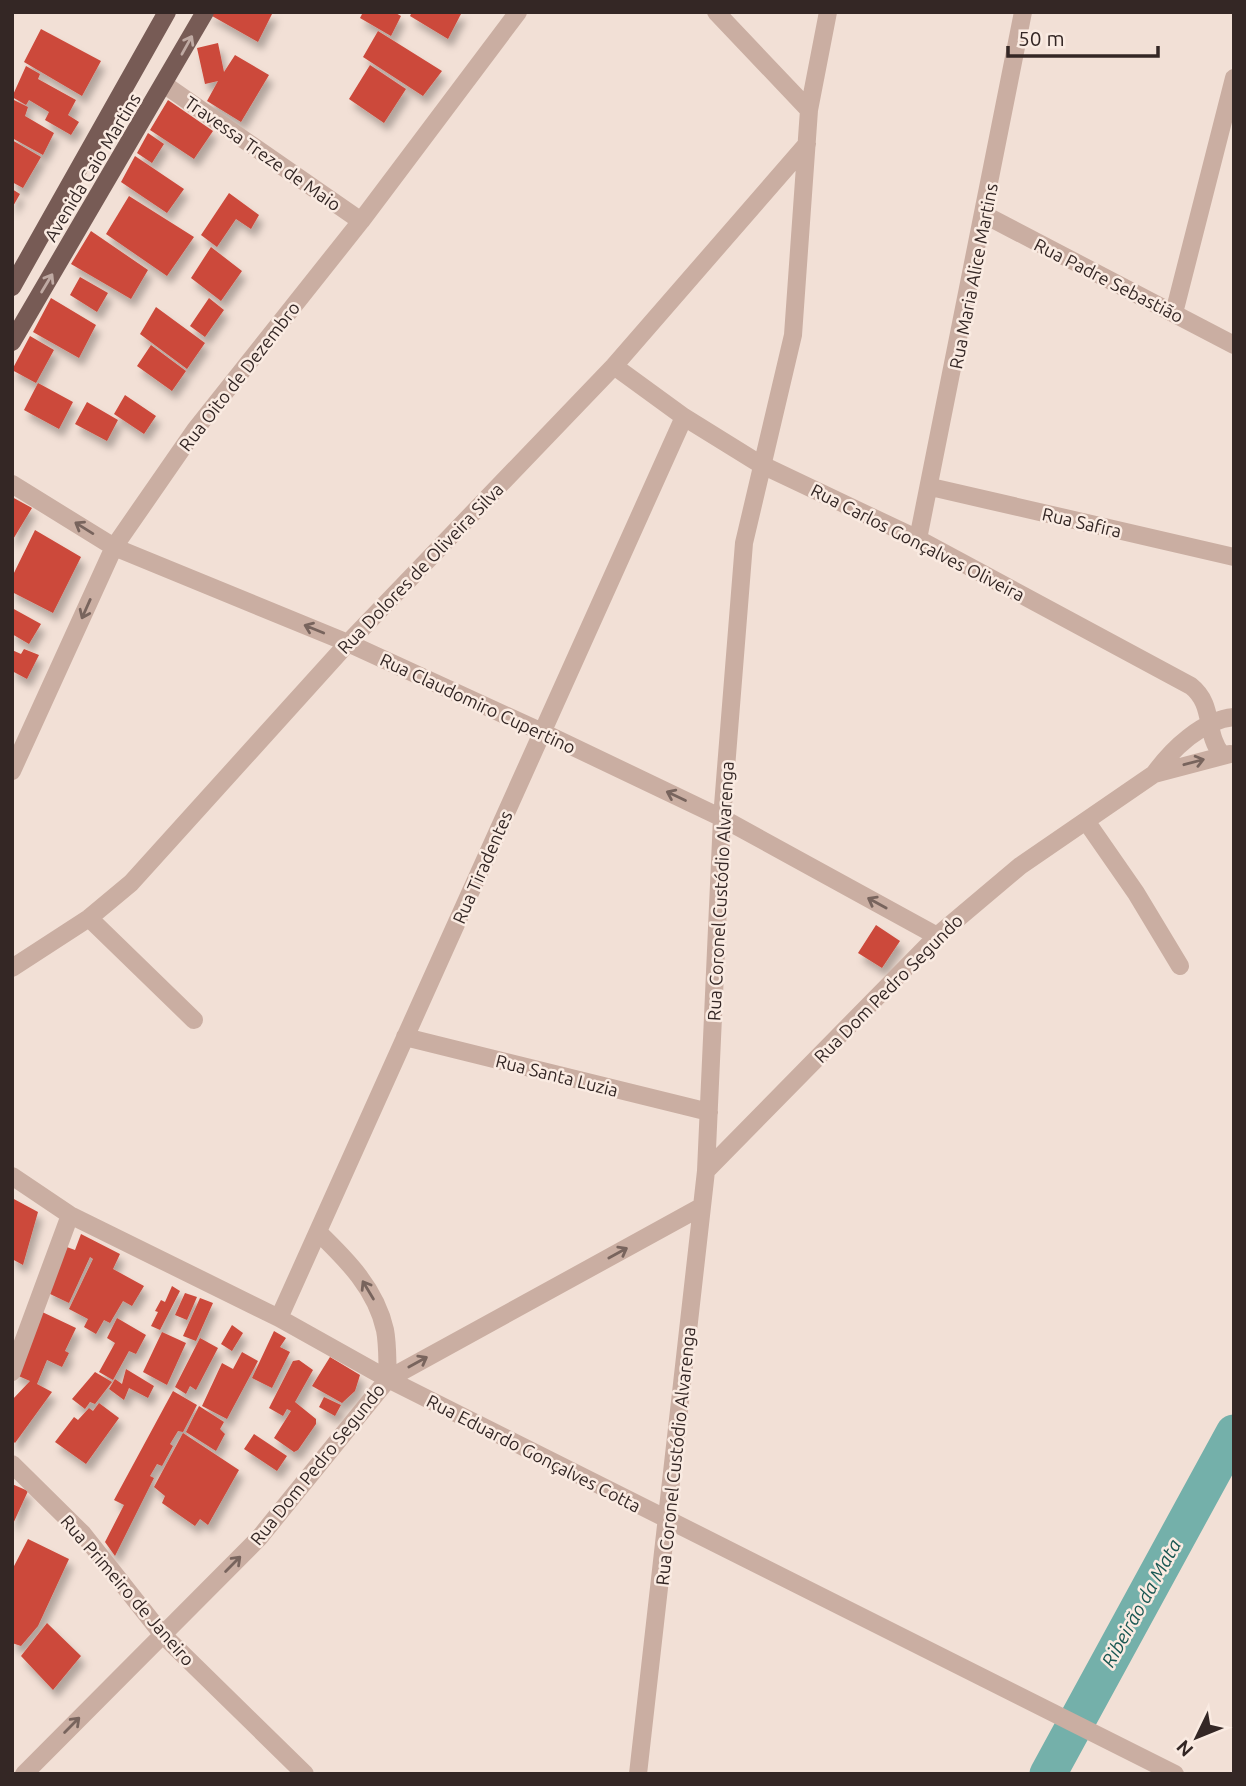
<svg xmlns="http://www.w3.org/2000/svg" width="1246" height="1786" font-family="Ubuntu,sans-serif">
<style>
.lines{fill:none;stroke-linecap:round;stroke-linejoin:round}
.river{stroke:#74b0aa;stroke-width:37}
.building{fill:#cc483a;filter:url(#shadow)}
.minor{stroke:#caaea2;stroke-width:18}
.major{stroke:#775b55;stroke-width:18}
.oneway{stroke:#bfaaa3}
.oneway2{stroke:#78645d}
.labels{text-anchor:middle;dominant-baseline:central;stroke-width:5;stroke-linejoin:round;paint-order:stroke}
.street-label{font-size:18px;fill:#342725;stroke:#faebe2}
.water-label{font-size:19px;font-style:italic;fill:#195752;stroke:#faebe2}
</style>
<defs>
<filter id="shadow"><feDropShadow dx="4.5" dy="8" stdDeviation="3.5" flood-color="#0004"/></filter>
</defs>
<rect width="100%" height="100%" fill="#f2e0d6"/>
<g class="lines">
<path class="river" d="M1048 1774 1234 1433"/>
</g>
<path class="building" d="M205 12H273L258 42Z
M363 12H394L401 16 391 36 360 18Z
M412 12H462L448 39 410 16Z
M41 29 101 61 82 96 24 62Z
M378 31 442 71 423 96 363 57Z
M218 43 224 72 235 55 269 75 241 122 207 101 218 81 205 84 197 48Z
M370 65 406 89 384 123 349 99Z
M26 66 40 74 38 79 76 100 68 115 79 122 71 135 45 120 49 112 29 100 26 105 12 97Z
M12 99 28 107 25 116 54 133 43 155 12 138Z
M168 100 213 131 194 159 150 130Z
M148 133 164 144 152 163 137 153Z
M12 140 41 157 23 188 12 182Z
M135 156 184 189 167 213 121 182Z
M12 189 20 194 12 208Z
M229 193 259 215 251 229 236 219 217 247 201 235Z
M129 196 194 237 167 276 106 234Z
M91 231 148 270 131 299 71 264Z
M211 247 242 271 221 301 191 278Z
M80 277 108 293 97 312 70 295Z
M51 298 96 325 79 358 33 332Z
M209 298 224 310 205 337 190 326Z
M156 307 205 343 187 369 140 334Z
M30 336 54 350 36 383 12 370Z
M151 345 186 371 172 391 137 366Z
M38 383 73 402 59 429 24 410Z
M125 395 156 416 144 434 114 414Z
M87 402 118 420 107 441 75 424Z
M12 497 32 508 12 541Z
M35 530 81 557 53 613 12 592V577Z
M12 608 41 624 29 644 12 634Z
M24 649 39 655 27 679 12 671V650L21 654Z
M876 925 900 941 882 968 858 953Z
M12 1198 38 1212 23 1265 12 1259Z
M81 1234 120 1254 113 1269 144 1286 132 1306 123 1301 110 1323 104 1320 96 1334 84 1327 88 1319 69 1309 93 1259 90 1257 69 1303 48 1293 53 1242 75 1250Z
M172 1286 180 1291 160 1330 151 1326 158 1312 155 1311 161 1300 165 1302Z
M185 1293 197 1297 187 1320 175 1315Z
M200 1298 213 1303 196 1341 183 1336Z
M38 1310 76 1328 65 1351 69 1353 62 1367 47 1360 37 1384 52 1392 15 1443 12 1440V1400L30 1381 14 1374Z
M117 1318 146 1335 136 1354 129 1351 113 1380 99 1372 115 1343 107 1338Z
M232 1325 243 1333 232 1351 221 1344Z
M274 1331 286 1338 280 1347 290 1352 272 1388 252 1378Z
M162 1332 186 1343 167 1385 143 1372Z
M200 1338 218 1348 196 1390 190 1386 186 1394 175 1387Z
M242 1352 258 1361 227 1419 202 1406 222 1363 233 1369Z
M330 1357 360 1375 355 1391 342 1403 312 1386Z
M299 1360 313 1370 295 1402 316 1419V1424L298 1450 294 1452 274 1438 291 1411 287 1409 283 1416 269 1408 293 1361Z
M126 1369 154 1386 148 1398 129 1388 124 1400 109 1389 115 1379 122 1384Z
M95 1372 112 1382 95 1404 90 1402 85 1409 72 1399Z
M173 1391 197 1405 183 1432 178 1431 170 1444 173 1446 162 1466 157 1464 150 1476 154 1478 115 1556 105 1542 124 1505 114 1500Z
M324 1397 341 1405 335 1416 319 1407Z
M99 1403 119 1418 86 1464 55 1442 74 1417 78 1420 89 1408 93 1411Z
M199 1406 224 1422 220 1429 225 1434 216 1451 186 1432Z
M183 1433 239 1470 208 1525 200 1519 195 1526 162 1503 165 1496 154 1487Z
M254 1434 287 1456 277 1471 244 1449Z
M12 1484 28 1491 12 1526Z
M28 1539 69 1559 38 1626 21 1646 12 1643V1570Z
M47 1623 81 1656 53 1690 21 1656Z"/>
<g class="lines">
<path class="minor" d="M716 12 809 110
M165 85 361 221
M985 215 1234 345
M1174 313 1234 78
M614 366 684 417 760 464 918 539 1191 686C1215 705 1204 733 1222 755
M12 484 114 547 348 643 542 732 722 818 937 936
M931 487 1234 557
M918 539 1023 12
M12 771 114 547 195 430 361 221 518 12
M1154 774C1172 749 1202 720 1234 717
M1086 821 1136 893 1180 966
M89 918 194 1020
M12 968 89 918 131 883 348 643 614 366 807 144
M405 1037 709 1112
M706 1171 937 936 1020 866 1154 774 1230 754
M12 1176 70 1215 279 1318 388 1379 1175 1774
M318 1232C347 1260 376 1289 385 1330 388 1345 387 1363 388 1379
M279 1318 684 417
M12 1372 70 1215
M12 1464 83 1534 162 1634 305 1774
M24 1774 259 1538 388 1379 701 1207
M638 1774 706 1171 722 818 744 543 793 335 809 110 828 12"/>
<path class="major" d="M12 287 167 12
M12 342 205 12"/>
</g>
<defs><path id="oneway-shaft" d="M-6 0H5M1.5-3L5.5 0L1.5 3" fill="none" stroke-width="1.6" stroke-linecap="round" stroke-linejoin="round" transform="scale(1.75)"/></defs>
<g class="oneway">
<use href="#oneway-shaft" transform="translate(187 45) rotate(-61)"/>
<use href="#oneway-shaft" transform="translate(47 283) rotate(-59)"/>
</g>
<g class="oneway2">
<use href="#oneway-shaft" transform="translate(84 528) rotate(-148)"/>
<use href="#oneway-shaft" transform="translate(86 609) rotate(114)"/>
<use href="#oneway-shaft" transform="translate(314 629) rotate(-158)"/>
<use href="#oneway-shaft" transform="translate(1194 762) rotate(-15)"/>
<use href="#oneway-shaft" transform="translate(676 796) rotate(-155)"/>
<use href="#oneway-shaft" transform="translate(877 903) rotate(-151)"/>
<use href="#oneway-shaft" transform="translate(618 1253) rotate(-29)"/>
<use href="#oneway-shaft" transform="translate(368 1290) rotate(-121)"/>
<use href="#oneway-shaft" transform="translate(418 1362) rotate(-29)"/>
<use href="#oneway-shaft" transform="translate(233 1564) rotate(-45)"/>
<use href="#oneway-shaft" transform="translate(72 1725) rotate(-45)"/>
</g>
<g class="labels">
<g class="street-label">
<text transform="translate(263 153) rotate(35)">Travessa Treze de Maio</text>
<text transform="translate(92 167) rotate(-59)">Avenida Caio Martins</text>
<text transform="translate(973 276) rotate(-79)">Rua Maria Alice Martins</text>
<text transform="translate(1109 280) rotate(27)">Rua Padre Sebastião</text>
<text transform="translate(239 376) rotate(-52)">Rua Oito de Dezembro</text>
<text transform="translate(1082 522) rotate(13)">Rua Safira</text>
<text transform="translate(918 542) rotate(27)">Rua Carlos Gonçalves Oliveira</text>
<text transform="translate(420 568) rotate(-46)">Rua Dolores de Oliveira Silva</text>
<text transform="translate(478 703) rotate(25)">Rua Claudomiro Cupertino</text>
<text transform="translate(482 867) rotate(-66)">Rua Tiradentes</text>
<text transform="translate(720 891) rotate(-87)">Rua Coronel Custódio Alvarenga</text>
<text transform="translate(888 988) rotate(-45)">Rua Dom Pedro Segundo</text>
<text transform="translate(557 1075) rotate(14)">Rua Santa Luzia</text>
<text transform="translate(534 1453) rotate(27)">Rua Eduardo Gonçalves Cotta</text>
<text transform="translate(675 1456) rotate(-84)">Rua Coronel Custódio Alvarenga</text>
<text transform="translate(317 1464) rotate(-51)">Rua Dom Pedro Segundo</text>
<text transform="translate(128 1590) rotate(49)">Rua Primeiro de Janeiro</text>
</g>
<g class="water-label">
<text transform="translate(1141 1603) rotate(-61)">Ribeirão da Mata</text>
</g>
</g>
<rect width="1246" height="1786" fill="none" stroke="#342725" stroke-width="28"/>
<g transform="translate(1197 1737) rotate(227)" stroke="#faebe2" stroke-width="5" paint-order="stroke">
<path d="M0-5L12 26L0 18L-12 26Z" fill="#342725"/>
<text y="-10" font-size="19" font-weight="bold" text-anchor="middle" fill="#342725">N</text>
</g>
<path d="M1008 46v10h150v-10" fill="none" stroke="#342725" stroke-width="3.5"/>
<text x="1018" y="46" font-size="21" fill="#342725" stroke="#faebe2" stroke-width="5" paint-order="stroke">50 m</text>
</svg>
